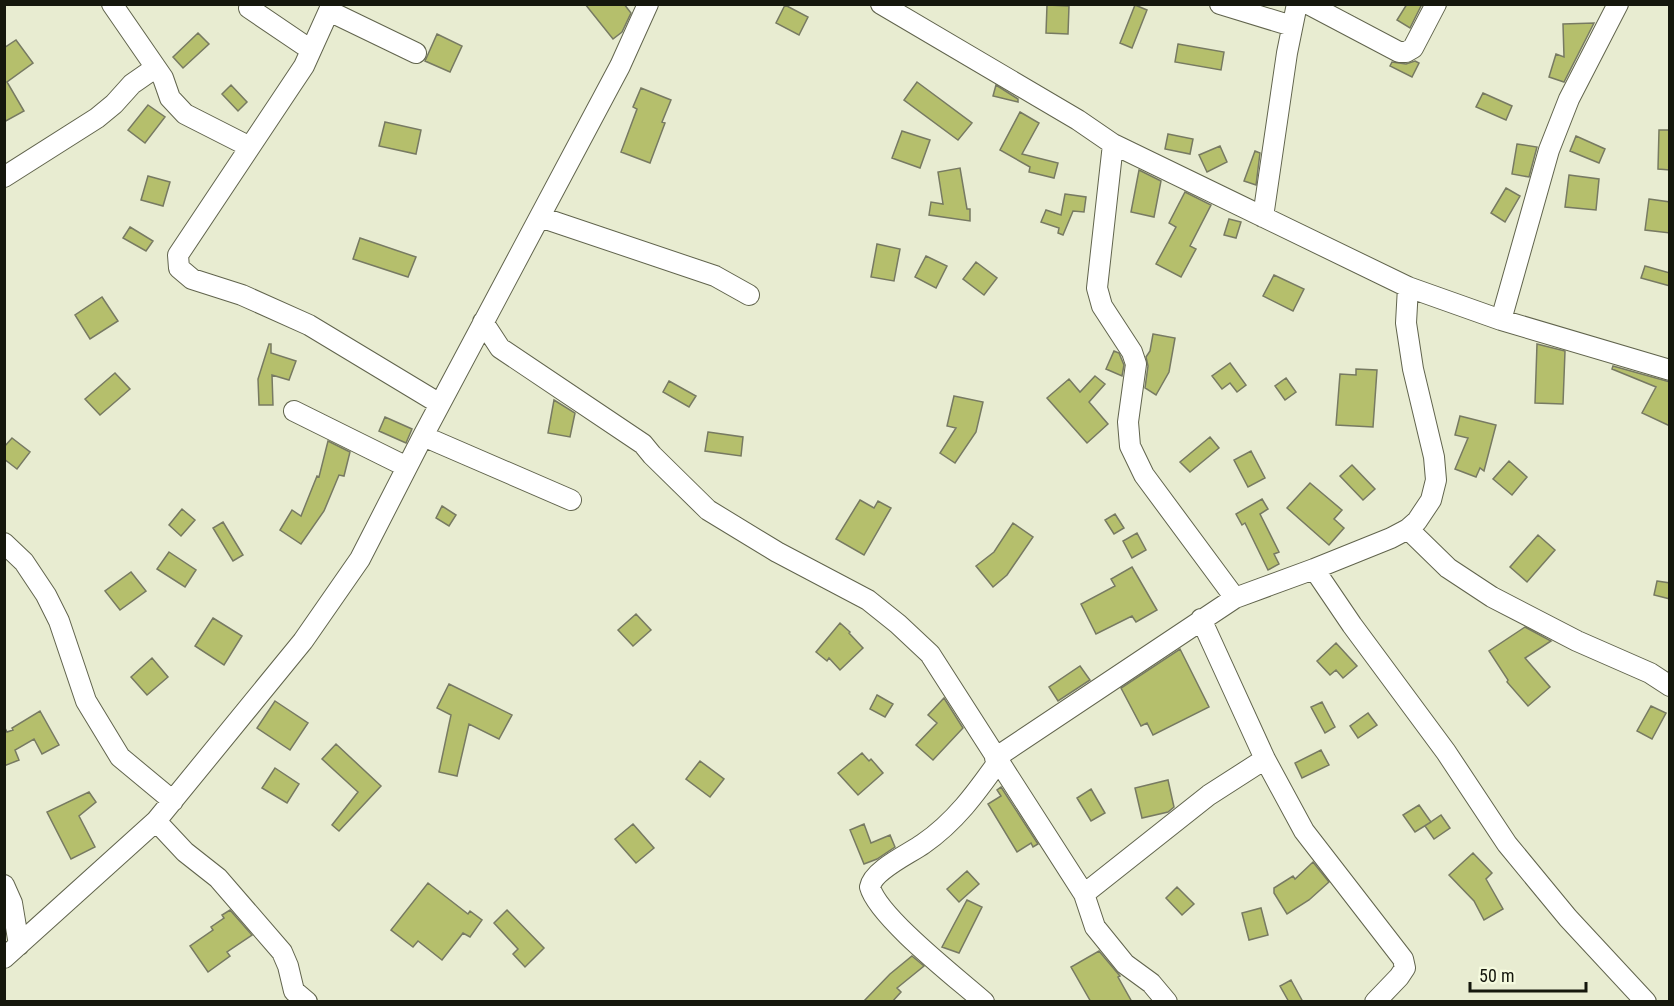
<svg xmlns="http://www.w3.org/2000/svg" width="1674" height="1006" font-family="'Roboto Condensed',sans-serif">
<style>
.building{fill:#b5bf6c;stroke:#777a62;stroke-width:1.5}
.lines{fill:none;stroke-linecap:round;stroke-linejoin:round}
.minor-casing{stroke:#61644d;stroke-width:22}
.minor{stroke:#fff;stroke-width:20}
</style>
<rect width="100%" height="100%" fill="#e8ecd1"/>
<path class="building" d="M585 4H624L631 13 622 32 613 39Z
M1407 4H1422L1410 28 1397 20Z
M785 5 808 17 799 35 776 23Z
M1047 5 1069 6 1068 34 1046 33Z
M1135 5 1147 10 1132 48 1120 43Z
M1594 23 1564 82 1549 77 1556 54 1564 57 1563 24Z
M198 33 209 44 183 68 173 57Z
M437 34 462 46 450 72 425 61Z
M16 40 33 63 7 82 24 111 4 122V48Z
M1178 44 1224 52 1221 70 1175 62Z
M1415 61 1419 63 1412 77 1390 66 1392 62 1406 64Z
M917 82 972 123 958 140 904 100Z
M231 85 247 102 238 111 222 94Z
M996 85 1018 99V102L993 96Z
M641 88 671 100 662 122 665 123 650 163 621 152 637 109 633 107Z
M1483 93 1512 106 1506 120 1476 107Z
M148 105 165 117 145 143 128 130Z
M1020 112 1039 123 1022 154 1058 163 1054 178 1029 172 1030 167 1000 150Z
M385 122 421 130 416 154 379 146Z
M1659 130H1670V170L1658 169Z
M902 131 930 140 920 168 892 158Z
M1168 134 1193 139 1190 154 1165 149Z
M1576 136 1605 149 1599 163 1570 151Z
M1517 144 1537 147 1529 177 1512 174Z
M1220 146 1227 162 1207 172 1199 155Z
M1255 151 1260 153 1256 185 1244 181Z
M960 168 967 209H970V221L929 215 931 202 943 204 938 172Z
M1139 170 1161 181 1154 217 1131 212Z
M1569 175 1599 179 1596 210 1565 207Z
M148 176 170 182 163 206 141 200Z
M1506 188 1520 196 1505 222 1491 213Z
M1185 192 1211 205 1190 246 1196 249 1181 277 1156 264 1176 227 1169 223Z
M1065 194 1086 197 1084 212 1073 211 1063 235 1058 233 1059 228 1041 222 1046 210 1061 215Z
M1649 199 1670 202V233L1645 230Z
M1229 219 1241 222 1236 238 1224 235Z
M130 227 153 241 146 251 123 238Z
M360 238 416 257 408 277 353 259Z
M877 244 900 249 894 281 871 277Z
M926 256 947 266 936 288 915 277Z
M976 262 997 278 984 295 963 279Z
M1645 266 1670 273V286L1641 278Z
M1274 275 1304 289 1293 311 1263 296Z
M102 297 118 321 90 339 75 315Z
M1153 334 1175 338 1169 372 1156 395 1145 388 1148 366 1146 357 1150 351Z
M269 344H271V353L296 361 289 380 272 375 273 405H259L258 379Z
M1537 344 1565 351 1563 404 1535 403Z
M1114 351 1119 353 1124 365 1122 376 1106 369Z
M1230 363 1246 385 1237 392 1230 383 1222 389 1212 376Z
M1613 366 1670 382V426L1642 413 1656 387 1612 369Z
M1356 369 1377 370 1373 427 1336 425 1340 374 1356 375Z
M115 373 130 389 100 415 85 399Z
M1095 376 1105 384 1089 402 1108 424 1087 443 1047 398 1069 379 1080 392Z
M1286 378 1296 392 1285 400 1275 386Z
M669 381 696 396 689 407 663 392Z
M954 396 983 402 976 432 955 463 940 453 956 428 947 426Z
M554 400 575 413 570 437 548 433Z
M1460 416 1496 425 1484 471 1480 468 1476 477 1455 469 1468 438 1455 435Z
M385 417 412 429 406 443 379 431Z
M708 432 743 437 741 456 705 451Z
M1210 437 1219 448 1190 472 1180 462Z
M12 438 30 452 17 469 4 459V447Z
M328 441 350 452 344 476 339 475 324 511 301 544 280 530 292 510 301 516 317 476 319 477Z
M1251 451 1265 478 1248 487 1234 460Z
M1509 461 1527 477 1512 495 1493 479Z
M1352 465 1375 489 1363 500 1340 476Z
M1310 483 1342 510 1334 519 1344 528 1329 545 1287 508Z
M1262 499 1268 509 1260 514 1279 552 1274 554 1279 564 1268 570 1245 523 1242 525 1236 514Z
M860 500 874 508 878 501 891 508 864 555 836 539Z
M442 506 456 515 449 526 436 518Z
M182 509 195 520 181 536 169 525Z
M1115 514 1124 528 1114 534 1105 520Z
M223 522 243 555 233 561 213 528Z
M1013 523 1033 537 1007 575 993 587 976 566 994 552Z
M1137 533 1146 550 1132 558 1123 541Z
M1538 535 1555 550 1527 582 1510 567Z
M169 552 196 570 185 587 157 569Z
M1132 567 1157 610 1136 622 1132 616 1096 634 1081 604 1115 586 1111 579Z
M131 572 146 591 120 610 105 591Z
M1657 581 1670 583V599L1654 595Z
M636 614 651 630 633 646 618 630Z
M213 618 242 636 224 665 195 646Z
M840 623 850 632 849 633 863 648 840 670 829 658 827 661 816 652Z
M1525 627 1551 641 1525 658 1550 687 1528 706 1507 682 1508 680 1489 651Z
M1336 643 1357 666 1343 678 1336 670 1330 675 1317 661Z
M1180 649 1209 707 1153 735 1147 723 1141 726 1121 688Z
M152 658 168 677 147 695 131 677Z
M1080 666 1090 680 1058 701 1049 687Z
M449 684 512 715 499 739 469 724 457 776 439 772 451 715 437 708Z
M877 695 893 704 885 717 870 709Z
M944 698 963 728 933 760 916 745 937 723 928 715Z
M275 701 308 723 290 750 257 728Z
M1322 702 1335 727 1325 733 1311 707Z
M1651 706 1666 713 1652 739 1637 731Z
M40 711 59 745 42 754 34 739 15 750 19 760 4 766V726L7 732 13 730 12 728Z
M1368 713 1377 725 1358 738 1350 726Z
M336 744 381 786 339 831 332 825 358 792 322 759Z
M1321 750 1329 765 1302 778 1295 763Z
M862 753 869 761 871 759 883 773 858 795 838 773Z
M700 761 724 779 710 797 686 779Z
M275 768 299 784 287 803 262 788Z
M1168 780 1174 807 1168 812 1142 818 1135 788Z
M1001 787 1038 844 1033 847 1031 843 1017 852 988 804 1001 796 997 790Z
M1091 789 1105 813 1091 821 1077 798Z
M89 792 96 802 79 816 95 847 71 859 47 812Z
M1419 805 1431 822 1415 832 1403 815Z
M1441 815 1450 828 1434 839 1425 826Z
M633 824 654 848 636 863 615 839Z
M864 824 871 843 890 835 895 847 877 859 864 864 850 830Z
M1473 853 1492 873 1486 879 1503 909 1484 920 1474 901 1449 875Z
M1313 862 1329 882 1309 900 1287 914 1274 893V888L1293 876 1295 879Z
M967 871 979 884 959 902 947 889Z
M428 883 468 914 470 911 482 920 470 937 463 933 442 960 418 941 413 947 391 930Z
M1177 887 1194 904 1182 915 1166 898Z
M967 900 982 907 959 953 942 947Z
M1261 908 1268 935 1249 940 1242 913Z
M230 910 252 935 227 952 230 956 208 972 190 946 213 930 211 927 224 918 222 915Z
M507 910 544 948 525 967 513 954 518 949 494 923Z
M1099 951 1120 976 1118 977 1132 1002H1091L1071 967Z
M912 956 924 966 897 988 901 992 892 1002H863L890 974Z
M1291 980 1303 1002H1289L1280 986Z"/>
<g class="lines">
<g class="minor-casing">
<path id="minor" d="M112 4 163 78 170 98 185 114 250 147
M332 4 304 66 178 255 179 268 192 279 242 295 309 325 440 404
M881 4 1078 120 1113 144 1408 287 1501 320 1670 370
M1220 4 1292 26
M1308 4 1399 52H1406L1413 48 1436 4
M249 8 311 50
M329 11 416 53
M1113 144 1097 288 1102 306 1132 352 1136 364 1128 422 1130 446 1144 475 1235 598
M4 177 97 118 114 104 132 84 155 68
M540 217 715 276 749 295
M1263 217 1287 53 1297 4
M1501 320 1549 150 1569 99 1618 4
M483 322 500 348 643 444 652 455 708 510 777 552 868 600 898 624 930 654 1084 894 1095 927 1125 964 1151 983 1167 1002
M294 411 407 467
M423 436 571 500
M1408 529 1448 568 1492 597 1577 641 1650 673 1670 686
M4 543 24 562 46 595 59 621 86 701 120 757 173 801
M1314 569 1352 625 1446 752 1507 844 1568 918 1646 1002
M1201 619 1265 759 1304 831 1403 959 1405 968 1399 977 1375 1002
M995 758 1235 598 1314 569 1391 538 1408 529 1417 521 1431 500 1436 480 1434 457 1413 369 1406 323 1408 287
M156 821 185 852 218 878 282 952 288 966 294 991 307 1002
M4 885 12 903 19 945
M1084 894 1209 795 1265 759
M4 958 156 821 303 641 360 559 423 436 620 66 648 4
M984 1002C958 979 878 917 870 887 873 870 909 854 923 844 955 822 976 793 998 762"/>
</g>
<use href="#minor" class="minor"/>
</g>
<rect width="1674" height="1006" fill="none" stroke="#15170d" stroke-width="12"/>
<path d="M1470 982v9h116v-9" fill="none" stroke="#15170d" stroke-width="3"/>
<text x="1479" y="982" font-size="18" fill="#15170d" stroke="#f5fade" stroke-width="4.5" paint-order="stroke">50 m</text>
</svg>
